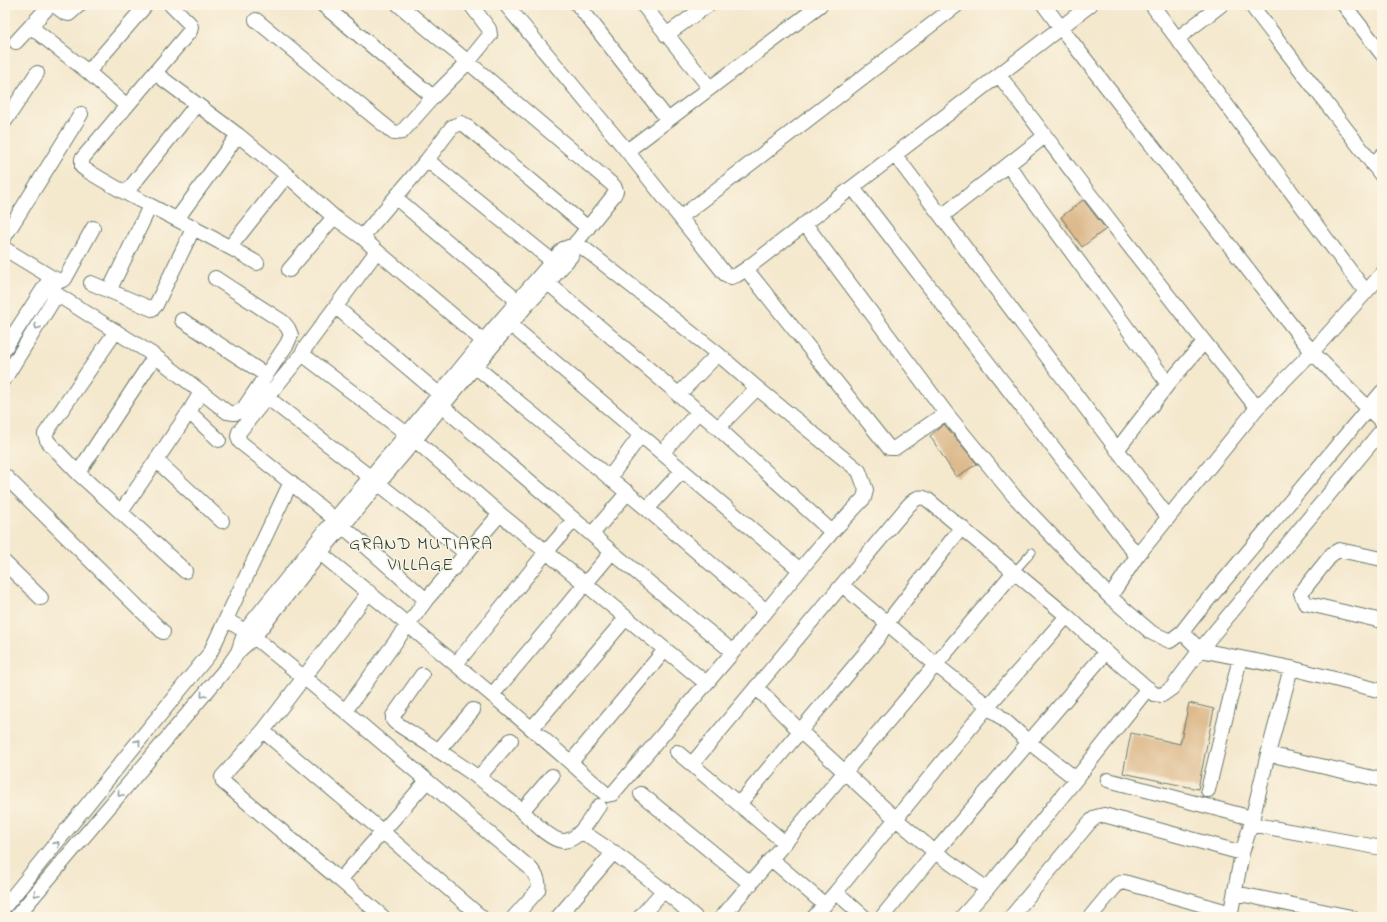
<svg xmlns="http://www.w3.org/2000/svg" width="1387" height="922" font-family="'Indie Flower',sans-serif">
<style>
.building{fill:#ddb98c}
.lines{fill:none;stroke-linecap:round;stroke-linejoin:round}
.lane-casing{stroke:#6a796a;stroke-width:9}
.street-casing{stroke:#6a796a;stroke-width:16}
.lane{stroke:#fff;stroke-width:7}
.street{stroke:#fff;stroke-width:14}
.oneway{stroke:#8f9e9a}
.labels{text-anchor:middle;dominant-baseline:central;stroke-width:3;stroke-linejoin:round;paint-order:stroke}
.neighbourhood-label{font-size:18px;letter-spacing:1px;fill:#1f3d34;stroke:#fcf5e5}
</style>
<rect width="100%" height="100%" fill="#fcf5e5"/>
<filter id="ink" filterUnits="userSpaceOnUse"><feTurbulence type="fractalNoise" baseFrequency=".025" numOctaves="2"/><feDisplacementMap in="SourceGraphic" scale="8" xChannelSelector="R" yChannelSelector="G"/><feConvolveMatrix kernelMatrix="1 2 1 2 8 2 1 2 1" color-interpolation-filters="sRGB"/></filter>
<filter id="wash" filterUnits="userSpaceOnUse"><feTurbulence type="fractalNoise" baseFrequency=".012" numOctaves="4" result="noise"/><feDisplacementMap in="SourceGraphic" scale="16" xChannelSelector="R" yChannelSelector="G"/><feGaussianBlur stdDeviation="0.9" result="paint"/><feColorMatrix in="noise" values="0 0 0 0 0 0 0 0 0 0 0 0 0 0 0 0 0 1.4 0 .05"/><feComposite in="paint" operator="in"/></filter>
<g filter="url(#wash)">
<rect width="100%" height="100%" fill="#f4e8cd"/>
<g id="blocks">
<path class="building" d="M1083 200 1106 229 1082 247 1061 217Z
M944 424 977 464 956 477 930 436Z
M1189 703 1214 709 1198 789 1123 773 1131 733 1180 744Z"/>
</g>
</g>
<g filter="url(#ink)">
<use href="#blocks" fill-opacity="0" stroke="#6a796a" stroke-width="1"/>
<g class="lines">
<g class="lane-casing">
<path id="lane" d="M1014 572 1032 552"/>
</g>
<g class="street-casing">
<path id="street" d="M54 5 65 13 69 14 79 5
M171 5 190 24 191 27 190 31 82 159V167L86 170C107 183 129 195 151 206 187 225 222 242 257 263
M323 5 433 97
M399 5 468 62 490 35 489 29 471 5
M506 5 627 151 725 274 731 277 737 275 746 269 1090 5
M578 5 668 120
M643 5 710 88
M1044 5 1061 28 1312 352 1382 422
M1152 5 1366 292
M1251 5 1382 176
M1344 5 1382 54
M256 20 394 133 402 132 433 97 468 62 614 186 616 191 614 195 574 245
M31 27 88 72 127 106
M666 35 708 5
M1178 38 1221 5
M16 42 50 5
M88 72 146 5
M155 73 238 135 287 175 334 217 362 237 377 251 489 346
M999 75C1083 187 1169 298 1257 408
M5 121 37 73
M627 151 820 5
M895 155 1168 517
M427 160 561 268
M1008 165 1168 384
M1373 165 1382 155
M853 188 1137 556
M126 193 197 104
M396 198 525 307
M942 216 1045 136
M681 217 957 5
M177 219 238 135
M805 224 946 413 1014 496 1110 597 1152 633 1170 641 1182 632 1196 614 1382 392
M5 236 81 114
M362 237 427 160 452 127 461 123 465 125 588 228
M574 245 571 256 548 283 525 307 442 406 415 440 320 553 254 637 238 652 245 631 334 520 407 434 483 341 563 249Z
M230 247 287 175
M5 249 51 277 5 348
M377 251 305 348 302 354 239 432 238 436 240 442C304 492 366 545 426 600
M746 269 889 448H895L946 413
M289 270 334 217
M51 277 60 281 65 279 93 228
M91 283 152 309 156 305 194 227
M548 283 718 428 832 532
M45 287 155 356 227 412C235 414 238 413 244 408L287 344 291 335 288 328 283 322 215 278
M109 291 150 206
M336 307 446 400
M182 320 266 375
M511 325 800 570
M116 331 45 434 47 440 51 445 78 473 185 571
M302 354 415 440 500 514 706 683
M475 366 647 509 766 611
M5 378 57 294
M678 395 718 354
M268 398 379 484 466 553
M442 406 612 552 733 652
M189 412 219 440
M718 428 757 388
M1117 450 1168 384 1204 342
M662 453 699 411
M156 460 222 521
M78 473 155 356
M5 476 163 632
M610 477 640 436
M647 509 682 471
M121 512 189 412 201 392
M592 534 628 492
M320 553C417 632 514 711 607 795L612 794 614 792 733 652 800 570 832 532 864 498 866 490 859 471 757 388 718 354 576 242
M1382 559 1339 550 1332 554 1301 593 1305 603 1382 621
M5 563 41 598
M842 585 935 664 988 706 1029 742 1076 779
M369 592 263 731 222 777 223 782 340 880 427 781
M1110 597 1137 556 1257 408 1312 352 1382 274
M227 620 254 637 345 711 530 868C536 875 540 881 538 890L514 917
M1182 632 1200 650 1291 668 1382 691
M456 664 547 551 574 520
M422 675 393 716V720L396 723C439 751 482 778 521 810 531 819 549 840 563 841 579 841 590 818 599 806
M756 687 801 732 896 819 935 852 987 889
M492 695 612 552
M345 711 426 600 500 514
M532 728 626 618
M263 731 383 832 481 917
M438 751 473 710
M677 752 785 843
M1268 754 1382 780
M571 762 665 650
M692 764 908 506C914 500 919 494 928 500L1067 616 1106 652 1154 694 1162 695 1172 688 1200 650 1382 430
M478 778 511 740
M1108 780 1252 818
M1208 790 1240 658
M641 794 751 884
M739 804 878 638 887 623 962 527
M522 811 552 776
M1251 824 1382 848
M581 831C622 857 659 885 695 917
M771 859 825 905
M340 880 383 917
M836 892 864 917
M1235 893 1351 917
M5 906 210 653 291 482
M16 917 229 665 238 652
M558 917 614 852
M640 917 664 890
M722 917 1014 572
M814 917 836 892 988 706 1067 616
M882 917 935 852 1106 652
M962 917 987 889 1076 779 1148 688
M1011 917 1089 823 1096 817 1104 815 1242 853
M1090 917 1114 888 1118 884 1124 882 1231 913
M1230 917 1242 853 1251 824 1268 754 1291 668"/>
</g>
<use href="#lane" class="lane"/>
<use href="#street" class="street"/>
</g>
<defs><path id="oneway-chevron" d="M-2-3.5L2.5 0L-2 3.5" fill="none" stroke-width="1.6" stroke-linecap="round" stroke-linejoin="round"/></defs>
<g class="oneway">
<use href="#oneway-chevron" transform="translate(37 327) rotate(122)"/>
<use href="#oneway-chevron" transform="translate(203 695) rotate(130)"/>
<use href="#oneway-chevron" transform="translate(138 742) rotate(-51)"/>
<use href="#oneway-chevron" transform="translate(120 794) rotate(130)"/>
<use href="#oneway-chevron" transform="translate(57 844) rotate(-51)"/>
<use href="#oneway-chevron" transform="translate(36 894) rotate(130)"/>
</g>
</g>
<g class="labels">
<g class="neighbourhood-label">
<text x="421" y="545">GRAND MUTIARA<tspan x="421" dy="21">VILLAGE</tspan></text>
</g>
</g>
<rect width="1387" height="922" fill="none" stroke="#fcf5e5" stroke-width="20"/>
</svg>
